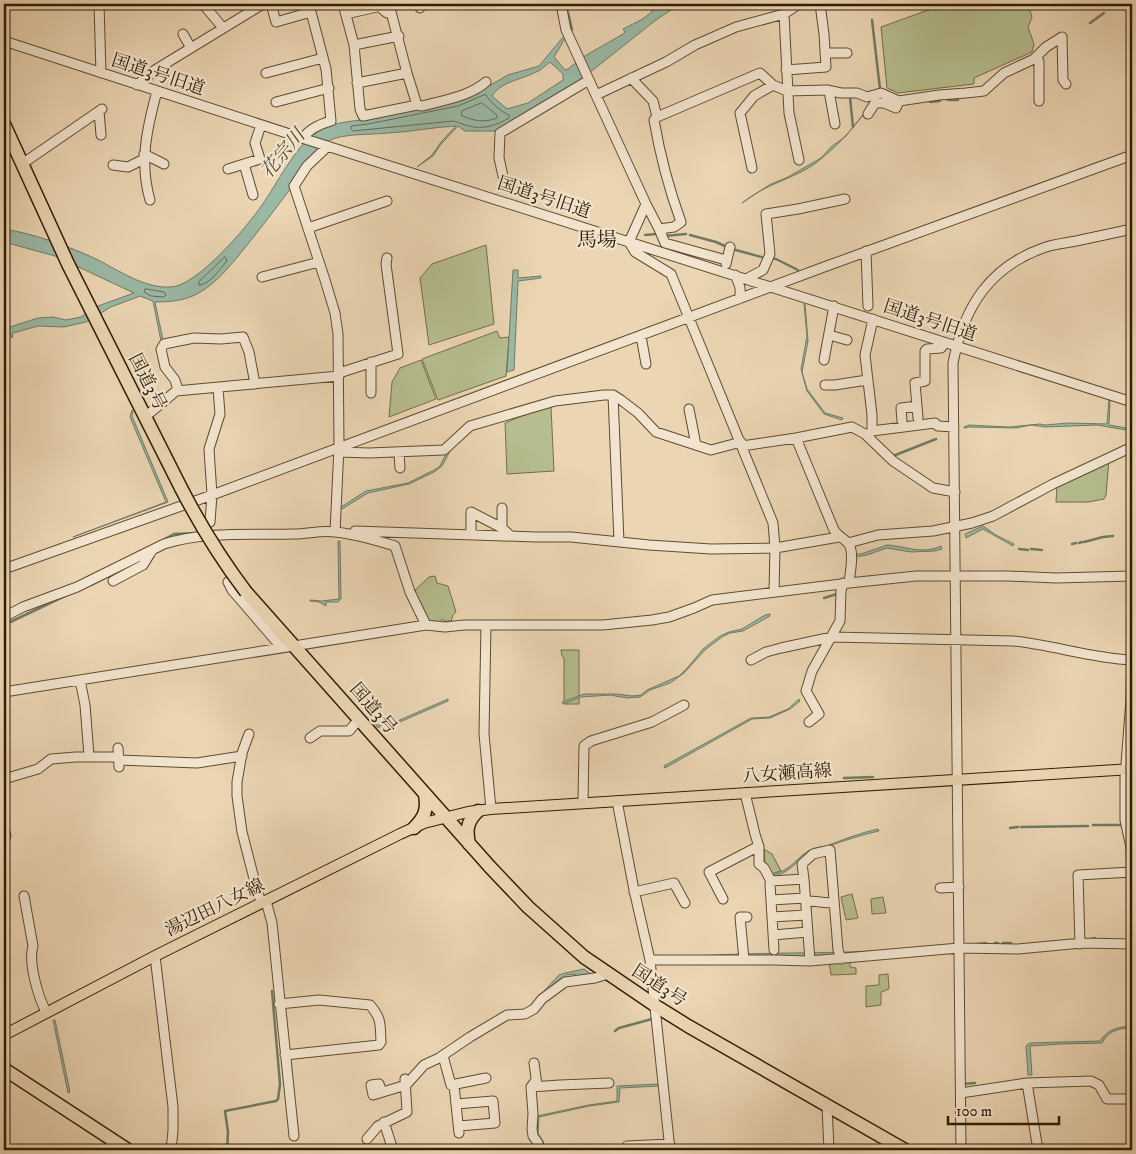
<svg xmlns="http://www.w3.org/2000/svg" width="1136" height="1154" font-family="'IM FELL DW Pica','Noto Serif JP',serif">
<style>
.green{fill:#b6bd8e;stroke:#736e48}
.water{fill:#9ab9a6;stroke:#707b65;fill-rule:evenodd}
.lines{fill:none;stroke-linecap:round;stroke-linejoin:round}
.shore{stroke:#656c54;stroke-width:1}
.stream{stroke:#707b65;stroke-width:2.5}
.minor-casing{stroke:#5f4c2f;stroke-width:11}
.major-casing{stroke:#301e03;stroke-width:12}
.highway-casing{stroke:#301e03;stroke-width:15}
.minor{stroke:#f2e4ce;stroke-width:9}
.major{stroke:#ebd5b3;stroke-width:10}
.highway{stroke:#ebd5b3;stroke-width:12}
.highway-bridge-casing{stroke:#301e03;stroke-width:15;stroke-linecap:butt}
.highway-bridge{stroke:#ebd5b3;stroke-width:12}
.labels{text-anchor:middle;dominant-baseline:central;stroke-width:4.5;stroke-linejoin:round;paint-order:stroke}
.street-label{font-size:18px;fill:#301e03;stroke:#f2e4ce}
.water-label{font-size:19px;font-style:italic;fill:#504c34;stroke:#f2e4ce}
.quarter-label{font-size:20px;fill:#301e03;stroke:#f2e4ce}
</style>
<rect width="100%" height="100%" fill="#ebd5b3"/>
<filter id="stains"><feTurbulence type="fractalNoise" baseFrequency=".004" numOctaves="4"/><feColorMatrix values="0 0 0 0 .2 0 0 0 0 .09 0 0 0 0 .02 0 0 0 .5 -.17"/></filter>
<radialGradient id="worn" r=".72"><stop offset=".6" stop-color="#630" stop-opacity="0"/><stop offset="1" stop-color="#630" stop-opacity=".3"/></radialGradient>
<path class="green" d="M945 4H1028L1032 17 1028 27 1034 44 1032 52 974 78V84L898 93 887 88 881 27Z
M486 245 494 324 429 345 420 278 432 264Z
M497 331 500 338 509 337 506 376 438 400 422 359Z
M421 360 436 399 389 417 392 382 400 368Z
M551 407 554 471 507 474 505 423 522 416Z
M1109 459 1106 495 1104 499 1088 502H1056L1057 486Z
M435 576 437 583 448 586 456 612 453 615 451 621H444L442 619 438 624 430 623C424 610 416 607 415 590L429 577Z
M561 650H579V704H564V658L562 656Z
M764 849 772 854 781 871 771 874 765 864Z
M852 894 858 918 846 920 841 897Z
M883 897 886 913 872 914 871 899Z
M850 960V967L856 968V974L831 975 829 962Z
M888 974 889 989 881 992V1005L866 1007V986L879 985V975Z"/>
<path class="water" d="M656 4H680L656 20 579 81 496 131H465L458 126 441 144 433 156 417 167 432 155 441 142 456 126C433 127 411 132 388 133 371 135 344 133 328 141 310 150 303 174 291 188 273 212 254 237 235 260 226 270 217 281 205 289 190 300 173 302 155 302L163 340 161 341 153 301 140 296 111 307 86 322 77 324 64 327 38 326 13 333 12 338 10 333H4V328L10 327 38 318 53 317 66 320 81 317 98 306 134 293 55 256 4 242V229C35 234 65 245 94 258 117 269 144 289 171 287 197 286 247 227 262 205 277 184 295 147 316 132 326 124 354 120 367 120L457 101 473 95 508 75 539 66 564 36 566 37 554 57 565 70 568 69 583 57 623 34 625 32 623 29C634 23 652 17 656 4ZM550 62 563 74V80L528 103 507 109 492 96C500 82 520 80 534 73 540 71 545 66 550 62Z
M874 101C858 122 843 141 822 158 807 172 786 178 768 187 759 191 750 197 742 203L769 185 788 177 821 158 832 146 845 137Z
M513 270H518V278L541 276V278L518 281 514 370 507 372Z
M804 304H805L808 341 802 372 807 389 825 413 843 418 842 420 824 414 807 391 801 369 807 336Z
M1109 399 1110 400 1109 425 1132 429V431L1097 425 1045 427 1031 425 1016 428 969 427 964 428V427L969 425 1009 427 1040 424 1045 425 1068 423 1107 424Z
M132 410 133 411 132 416 168 502 73 537 166 502 130 417Z
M448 450 450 451 442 466 434 472 409 484 368 493 342 509 341 507 366 491 408 483 436 469 440 466Z
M983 526 996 535 1014 544 1013 546 983 529 966 538 965 534Z
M338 541H340L341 599 338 602H326V606L319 602 310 601V600L322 601 339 599Z
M887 545C905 546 922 555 941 546L942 549 935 551 911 552 887 548 867 555 855 557V554H861Z
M765 615 770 614V616L743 631 730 633 722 637 705 650 684 673 670 683 650 690 640 697 627 698 610 695 581 697 563 704 562 702 584 694H617L632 696 641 695 647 690 679 676 689 666 703 649 720 636 729 632 742 629Z
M448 699V701L386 728 377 727 368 715V714L378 725 386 726Z
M799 699 800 701 790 709 770 718 752 719 665 768 664 766 751 718 769 717 788 709Z
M878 829 879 831C860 835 826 846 808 855 794 862 790 873 772 877L771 875C794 869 794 859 810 850 815 847 821 847 826 846 843 840 859 833 878 829Z
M871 951V953L803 958 698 956C756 952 813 954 871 951Z
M584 969 591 974 578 977 575 974 566 975 545 992 544 991 559 975 565 973Z
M53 1020H55L70 1092 68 1093Z
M1132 1026V1028C1119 1028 1108 1031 1102 1043L1061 1044 1030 1046 1032 1075H1028L1026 1046 1030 1043 1100 1041C1108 1029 1118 1027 1132 1026Z
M659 1084V1086L620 1088 619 1102 589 1106 539 1117 538 1134 543 1141 545 1150H543L537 1135V1116L589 1105 617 1101V1086Z"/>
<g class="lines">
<path class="shore" d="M484 95H486C490 102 501 112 509 115V118C497 125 483 130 469 126 463 125 459 122 453 121L353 131 351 129V126L368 124 458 106Z
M482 103 497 115V118C485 123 472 121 461 115L462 111Z
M225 257 227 261C220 269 209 285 199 285V282Z
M147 289 164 292 166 295 164 297 151 296 144 292 145 289Z"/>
<path class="stream" d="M566 4 572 30
M872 20 880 89
M1090 23 1104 13
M850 97 853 127
M948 100H958
M930 102 940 101
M645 235 656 234
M690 235 716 242 727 247
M664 236 686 234
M612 245H615
M732 249 765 258
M771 258 776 259 798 270
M892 454 893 456 936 439
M1104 537 1113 536
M1084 542 1103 537
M1079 543 1082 542
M1072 544 1076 543
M150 547 174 534 198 533
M1019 549 1028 550
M1031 549 1042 550
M91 585 137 562
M824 598 837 594
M4 625 67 595
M844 778 873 777
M1131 824H1132
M1093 825H1121
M1021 827 1088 826
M1010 828 1018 827
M1091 939 1095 938
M995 943H998
M1003 943H1011
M977 944 986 943
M615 1031 619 1028 652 1019
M963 1084 975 1083
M227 1150 228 1132 225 1111 276 1101 278 1099 280 1084 272 991"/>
<g class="minor-casing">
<path id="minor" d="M99 4 101 73
M203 4 223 28
M271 4 276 22 311 12 326 69 331 121C320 124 310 128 303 138
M343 4 354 45 360 109 363 116 417 105 407 73 391 12 387 13 381 8 380 4
M419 4 420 8
M561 4 566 30 646 204 629 242 635 252 671 274 773 523 775 548 774 591
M346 14 381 6
M784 14 789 113 799 160
M183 34 191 48
M4 41 305 139 1132 402
M354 45 399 36
M825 53H847
M1037 57 1039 62V101
M786 70 826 67 824 34 820 4
M266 73 323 58
M631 78 653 101 657 117 654 120C660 155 669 189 681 222L674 227 659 229 646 204
M357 83 407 73
M137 85 155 70 263 4
M829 91 835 124
M596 95 666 62 695 45 736 27 784 14 799 4
M276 102 329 88
M417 105 422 106C444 100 468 97 486 82
M99 111 101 135
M868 114 875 103H884L896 108 899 101
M657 117 760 73 773 85 787 91 827 90 841 93H857L867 97 881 93 899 101 939 95 966 93 984 91 1004 73 1034 59 1046 47 1062 37 1063 80 1066 84
M328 146 307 166 294 186 325 280 335 313 338 334 339 447 335 532
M144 154 164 164
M22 164 102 109
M244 164 253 195
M113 165 128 167 144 159
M752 168 740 113 754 96 773 85
M228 169 260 159 255 143 261 125
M503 176 499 158 500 133 589 80
M150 200C139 162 147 128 157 91
M308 228 387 201
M659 229 665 243 726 260
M866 251 868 306
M726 264 730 247
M735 275C739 284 742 289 739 299
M262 277 319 262
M746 279 763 270 770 254 766 214 798 209 845 199
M829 335 847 340
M641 336 646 364
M824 360 834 306
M371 362V393
M339 373 398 354 386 264 387 258
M825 385H835L867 380
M178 390 175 380 165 367 161 349 164 344 194 338 221 339 243 337 249 352 255 384
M613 395 619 542
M689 409 696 445
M145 417 176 391 339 376
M918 418 915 383 925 381V351L927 349 941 348 945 343
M902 421 901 408 917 406
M872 431V415L865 355 873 319
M868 435 872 431 935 423 938 426 954 427
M796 438 834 530C838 536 843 538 848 543 855 551 850 573 849 583
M742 446 796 438 852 427 865 434 893 461 933 488 955 492
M339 452 369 453 444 450 470 426 555 401 604 395H613L621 400 638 413 656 432 711 450 741 442
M399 452 400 468
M210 522 212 495 209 449 220 414 218 388
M502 528V508
M355 531 536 537H571L649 545 711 549 775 548 839 537
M471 535V512L502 528 511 536
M848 543 878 535 933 531 972 523 993 516 1053 484 1132 447
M4 569 212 495 824 267 1132 155
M113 581 143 565 151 552
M228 582 232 590 281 647
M4 617 23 607 77 587 164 544C205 531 251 535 294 534 308 534 321 530 335 532 356 534 375 540 395 546L410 592 426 625
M486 625 484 734 491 809
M1132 643 1131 700 1125 777V820L1131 847 1132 883
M751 660 766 652 781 648 832 637 1013 641C1053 645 1091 658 1131 660
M80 680 85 705 89 756
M4 692 426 625 445 627 464 625H603L652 620 669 617 694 608 712 600 849 583 916 576H1008L1056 578 1132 576
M809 722 819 714 806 691 812 671 840 621 841 591 843 583
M249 734 242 753 237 782V796L242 832 258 894 262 903
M310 738 320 731H349L359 719
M118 748 119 767
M119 760 197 763 242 756
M4 779 38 769 51 759 76 757H118
M745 793 755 834 759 847V864L764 868 771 881 804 879 810 961
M617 801 634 890 650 960 670 1150
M583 802 584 746 591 741 652 722 684 705
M4 828 6 836
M804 879 802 864 813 854 830 850 838 950 841 959
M771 881 770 884 774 950
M940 888 959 887
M634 892 674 883 685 903
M24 896 33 946C28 962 38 998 47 1013
M723 899 709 872 759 846
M771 900 805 898
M266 901 272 923 294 1136
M805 901C816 901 824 903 834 903
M772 917 806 915
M773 935 808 932
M1080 944 1078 875 1132 872
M155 956 173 1107V1131L171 1150
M650 960H774L810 961 959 948 1018 949 1082 943 1132 944
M744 960 740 917H747
M279 1004 319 1000 370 1005C382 1019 380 1024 381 1042L379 1045 285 1055
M443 1056 451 1085 486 1078
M534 1063 537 1085
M536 1080 531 1087 533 1114 532 1129 533 1136 538 1143 539 1150
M1027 1083 1038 1150
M454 1085 459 1133
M531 1087 560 1085 609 1083
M382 1092 379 1084 371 1085 373 1095 406 1085 424 1065 439 1058 470 1037 507 1015 525 1014 534 1009 542 999 565 982 595 978 608 974
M961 1093 1027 1083 1091 1081 1099 1085 1107 1099H1132
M456 1104 493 1101 495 1123 459 1126
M827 1106 829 1150
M384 1122 393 1150
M367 1139 378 1126 407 1112 405 1079
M627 1150V1146L670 1144
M961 1150 953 363C964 306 990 266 1046 247 1056 244 1066 243 1076 241 1095 237 1114 233 1132 229"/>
</g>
<g class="major-casing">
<path id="major" d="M4 1035 155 956 400 834 424 823 468 812 491 809 1132 769"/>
</g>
<g class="highway-casing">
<path id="highway" d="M4 124 68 264 181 488
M246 592 490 867 528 907 584 957 656 1006 688 1026 905 1150
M414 828C424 818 428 810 425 795
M469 844C466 830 467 821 478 811
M4 1069 128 1150"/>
</g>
<use href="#minor" class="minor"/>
<use href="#major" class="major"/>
<use href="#highway" class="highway"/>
<g class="highway-bridge-casing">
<path id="highway-bridge" d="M181 488C200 525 221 559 246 592"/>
</g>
<use href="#highway-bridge" class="highway-bridge"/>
</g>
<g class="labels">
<g class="street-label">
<text transform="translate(158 75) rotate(18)">国道3号旧道</text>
<text transform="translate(544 198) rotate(18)">国道3号旧道</text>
<text transform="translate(930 321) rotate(18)">国道3号旧道</text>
<text transform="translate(147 382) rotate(63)">国道3号</text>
<text transform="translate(373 709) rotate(49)">国道3号</text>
<text transform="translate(787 774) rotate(-4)">八女瀬高線</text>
<text transform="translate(215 908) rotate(-26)">湯辺田八女線</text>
<text transform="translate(659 986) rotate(33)">国道3号</text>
</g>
<g class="water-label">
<text transform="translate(283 154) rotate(-50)">花宗川</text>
</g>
<g class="quarter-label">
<text x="597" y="240">馬場</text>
</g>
</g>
<rect width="1136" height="1154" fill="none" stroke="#ebd5b3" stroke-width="20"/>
<rect x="5" y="5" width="1126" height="1144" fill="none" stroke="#301e03" stroke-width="2.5"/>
<rect x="10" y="10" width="1116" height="1134" fill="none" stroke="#301e03"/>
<path d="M948 1116v8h111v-8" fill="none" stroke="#301e03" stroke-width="2.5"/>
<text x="956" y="1116" font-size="15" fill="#301e03" stroke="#f2e4ce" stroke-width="4" paint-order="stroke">100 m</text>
<rect width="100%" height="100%" filter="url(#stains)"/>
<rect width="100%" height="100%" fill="url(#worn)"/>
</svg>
